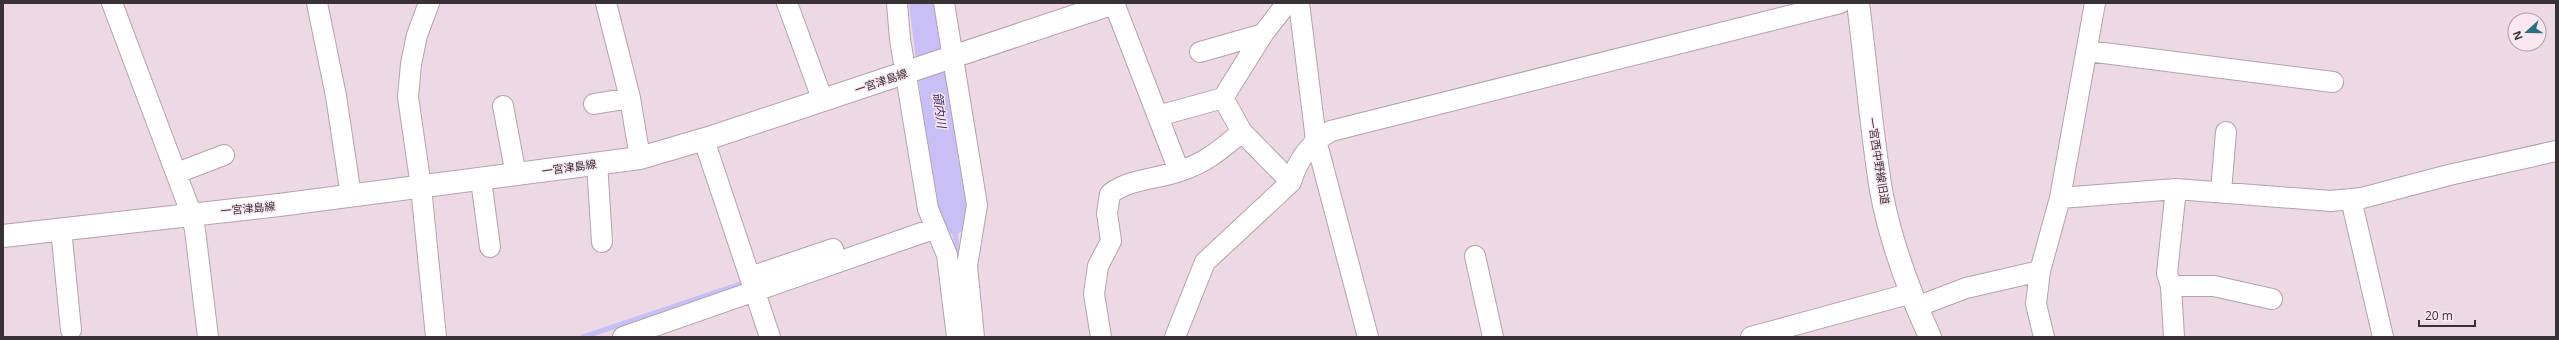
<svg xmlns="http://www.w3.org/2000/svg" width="2559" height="340" font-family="'Open Sans','Noto Sans JP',sans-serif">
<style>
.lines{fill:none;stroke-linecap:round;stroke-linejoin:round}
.stream{stroke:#c8bff7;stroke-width:5.5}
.river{stroke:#c8bff7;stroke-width:34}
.street-casing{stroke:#b4a2ab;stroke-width:22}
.secondary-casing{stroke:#b4a2ab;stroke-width:24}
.street{stroke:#fff;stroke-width:20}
.secondary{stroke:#fff;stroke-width:22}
.labels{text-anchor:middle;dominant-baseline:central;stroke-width:3;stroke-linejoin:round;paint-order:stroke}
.street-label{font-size:11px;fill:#383135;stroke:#fbe7f0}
.water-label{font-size:12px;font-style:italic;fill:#3f2e6f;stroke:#fbe7f0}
</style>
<rect width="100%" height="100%" fill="#edd9e3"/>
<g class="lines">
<path class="stream" d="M938 221 953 217 959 265
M583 337 744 283"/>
<path class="river" d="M926 3 953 217"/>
<g class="street-casing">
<path id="street" d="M112 3 191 213 195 230 208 337
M317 3 336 96 351 196
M429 3 417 35 411 64 408 97 421 187 436 337
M606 3 630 98 640 158
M787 3 823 101
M897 3 900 39 928 209 947 255 957 337
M944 3 977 205 967 266 974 337
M1114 3 1179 171
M1299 3 1316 140 1368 337
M2088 51 2333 82
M1200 52 1263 34
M1223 98 1242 132 1291 182
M594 104 630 98
M503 106 516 175
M1158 116 1223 98 1263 34 1287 3
M704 140 770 337
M597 163 602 242
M177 173 224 155
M481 180 490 247
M2176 189 2167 273 2171 286H2214L2272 299
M2221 191 2226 132
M2060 198 2176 189 2331 201 2362 198 2449 175 2556 151
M2351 199 2383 337
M61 229 71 330
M1475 256 1493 337
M750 277 833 249
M2171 286 2174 337
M1916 307 1966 288 2040 271
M623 337 936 228
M1101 337 1094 294 1098 266 1111 241 1107 213 1110 194C1129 179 1157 179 1180 171 1207 162 1220 150 1242 132
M1175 337 1205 262 1291 182C1298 159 1310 143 1331 131L1840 3
M1751 337 1912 293
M2044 337 2036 304 2040 271 2060 198 2095 3"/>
</g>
<g class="secondary-casing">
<path id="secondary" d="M1858 3C1866 65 1871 128 1881 190 1890 240 1909 291 1930 337
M3 236 279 205 640 158 715 136 1114 3"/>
</g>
<use href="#street" class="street"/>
<use href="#secondary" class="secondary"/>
</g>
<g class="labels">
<g class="street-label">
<text transform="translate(881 81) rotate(-19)">一宮津島線</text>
<text transform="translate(1879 161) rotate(81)">一宮西中野線旧道</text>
<text transform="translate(569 167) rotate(-8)">一宮津島線</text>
<text transform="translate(248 208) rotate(-5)">一宮津島線</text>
</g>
<g class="water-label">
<text transform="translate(940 110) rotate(83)">領内川</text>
</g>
</g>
<rect width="2559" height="340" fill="none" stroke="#383135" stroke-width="8"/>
<g transform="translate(2527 32) rotate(249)"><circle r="19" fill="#fbe7f0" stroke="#ad9ea5"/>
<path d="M0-3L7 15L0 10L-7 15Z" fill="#2b727e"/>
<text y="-6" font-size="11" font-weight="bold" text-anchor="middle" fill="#383135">N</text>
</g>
<path d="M2419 320v6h56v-6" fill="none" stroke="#383135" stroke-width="2"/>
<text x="2425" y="320" font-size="12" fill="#383135" stroke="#fbe7f0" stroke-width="3" paint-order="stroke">20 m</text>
</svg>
